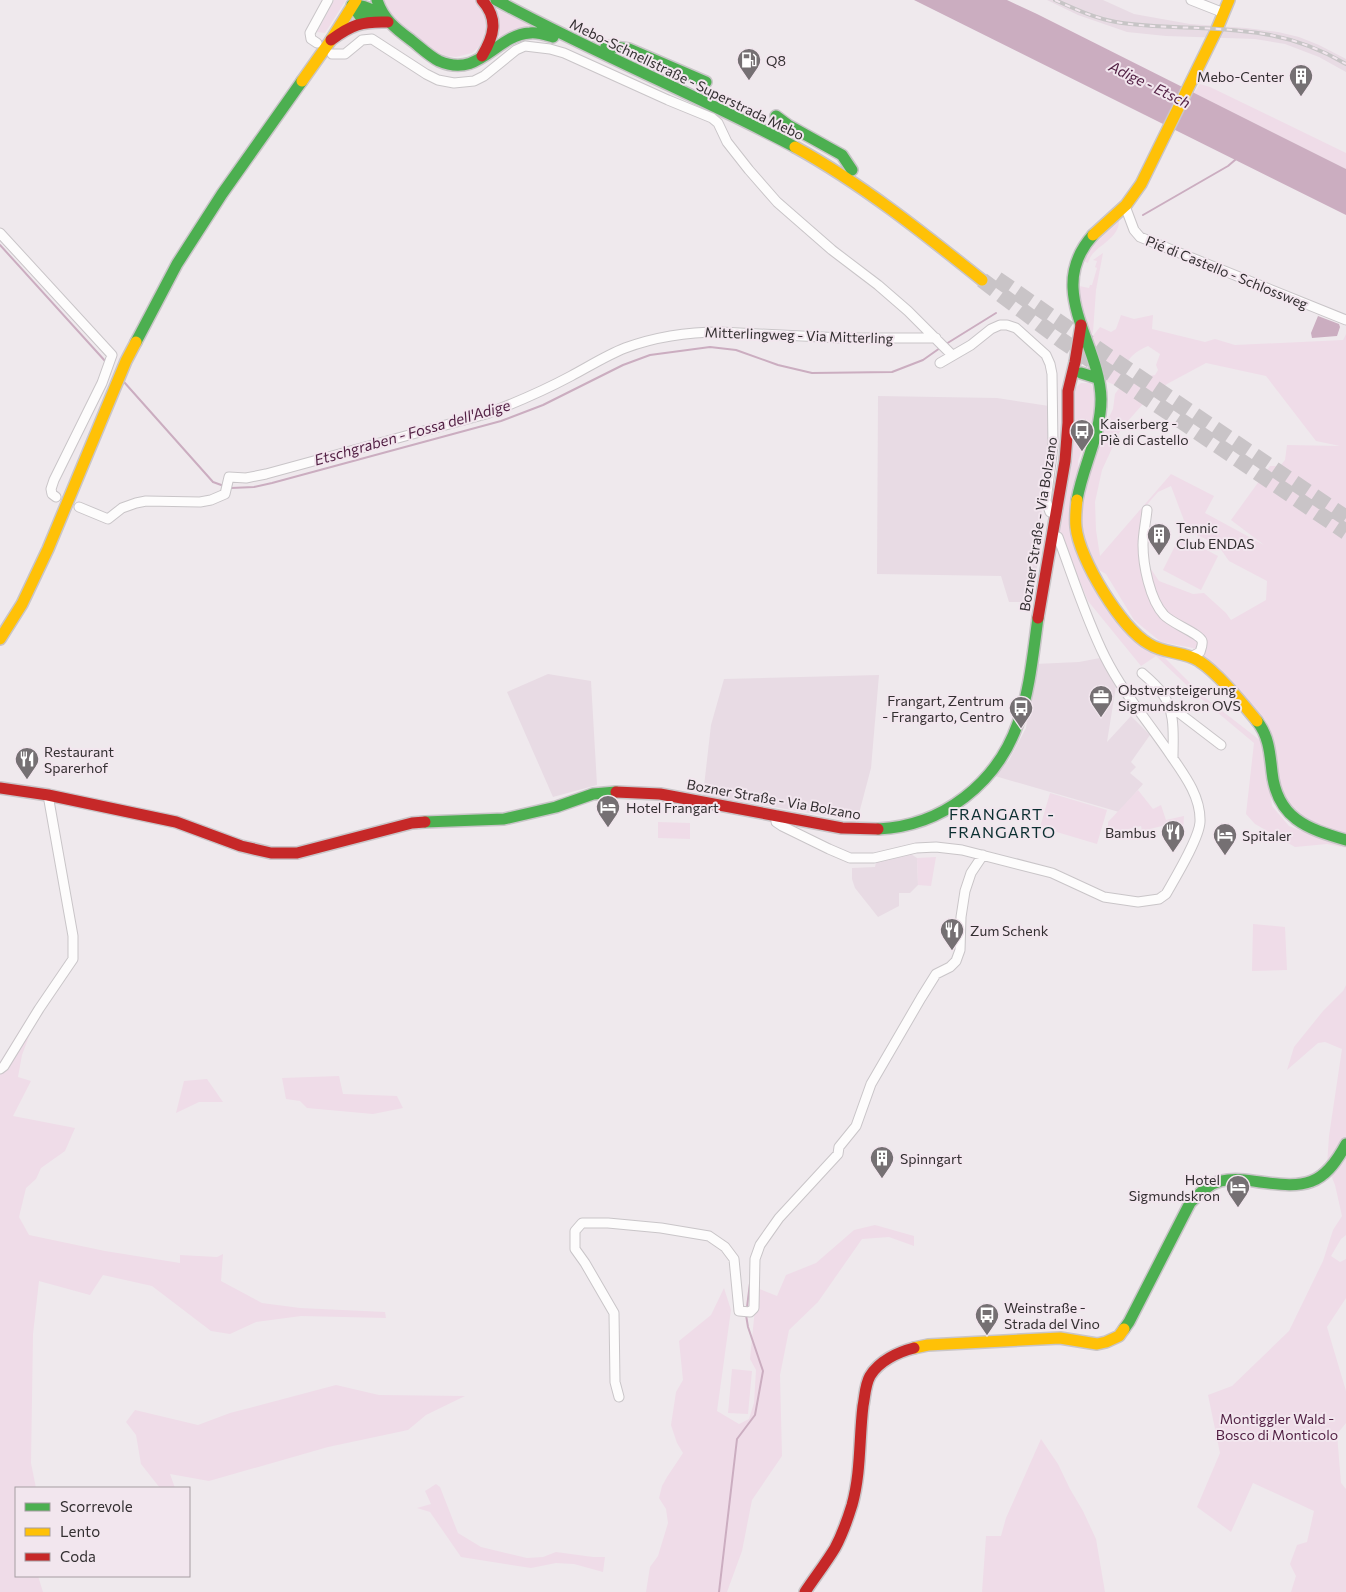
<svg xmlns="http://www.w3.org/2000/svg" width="1346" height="1592" font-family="Commissioner,sans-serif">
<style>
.built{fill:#e8dbe4}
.green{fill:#efdce8;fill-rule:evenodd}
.water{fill:#cbadc0}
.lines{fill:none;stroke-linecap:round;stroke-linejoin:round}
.stream{stroke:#cbadc0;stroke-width:2}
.highway-tunnel{stroke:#c9c4c7;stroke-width:16;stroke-dasharray:16 8;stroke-linecap:butt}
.street-casing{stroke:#c9c5c8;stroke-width:11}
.fast-casing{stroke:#c9c5c8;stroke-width:14}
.slow-casing{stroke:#c9c5c8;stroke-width:14}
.jam-casing{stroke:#c9c5c8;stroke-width:14}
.street{stroke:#fdfcfc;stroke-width:9}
.fast{stroke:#4caf50;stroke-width:11}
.slow{stroke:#ffc107;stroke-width:11}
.jam{stroke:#c62828;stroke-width:11}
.rail-casing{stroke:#c7c5c6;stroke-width:4}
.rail{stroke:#f2e6ee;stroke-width:2;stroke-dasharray:5.5;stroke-linecap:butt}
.labels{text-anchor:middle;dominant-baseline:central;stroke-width:4;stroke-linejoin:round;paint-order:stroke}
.poi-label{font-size:14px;fill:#332f31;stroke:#f2e6ee;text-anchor:start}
.street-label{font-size:14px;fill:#332f31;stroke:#f2e6ee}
.park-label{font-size:14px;fill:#4f1d41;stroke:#f2e6ee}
.water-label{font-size:15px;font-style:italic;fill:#511f43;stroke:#f2e6ee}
.quarter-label{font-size:16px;letter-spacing:1px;fill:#0b2f31;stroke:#f2e6ee}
</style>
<rect width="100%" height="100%" fill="#efe9ed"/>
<path class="built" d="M1047 0H1103L1134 14 1190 24 1246 28 1278 32 1299 37 1319 45 1346 59V72L1319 57 1285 44 1255 39 1166 36 1127 32 1078 15Z
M878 396 997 398 1049 406V441L1047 467 1041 485 1040 498 1042 515 1036 578 1032 602H1009L1001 576 877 574Z
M1100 658 1116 686 1107 742 1131 716 1150 735 1131 762 1136 767 1130 773 1143 784 1119 812 995 776 1009 760 1026 728 1035 664 1079 662Z
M548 674 591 681 597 785 553 797 507 692Z
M879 675 871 768 857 821 703 795 711 725 724 679Z
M911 852V854L917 858 918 885 910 893H899V906L878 917 855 888 852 879V868L875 867 876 862Z"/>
<path class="green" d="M334 0H346L325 33 317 32Z
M382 0H475L486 17V32L479 47 472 53 456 57 446 56 433 50 392 18Z
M496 9 535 27 501 39 497 34Z
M1200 84 1210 87 1346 153V169L1194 93Z
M1119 218C1121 241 1092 245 1088 263L1083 261 1086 252Z
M1103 253 1096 290 1093 332 1090 338 1080 301 1079 286 1089 288 1090 285H1092L1097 268 1095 267 1097 261 1093 260Z
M1121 315 1134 319 1153 315 1152 329 1205 342 1215 339 1235 345 1343 340 1346 334V835L1305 821 1286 803 1252 708 1193 648 1161 642 1134 620 1106 574 1097 569 1086 543 1081 525 1078 506 1096 444 1113 409 1115 394 1128 376 1132 379 1155 375 1158 370 1156 365 1160 354 1148 346C1123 357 1129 365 1115 385L1105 381 1092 337 1100 327 1111 332 1116 329ZM1206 363 1266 376 1316 441 1340 446 1287 445 1285 460 1280 466H1270L1231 520 1264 545 1205 513 1214 496 1171 474 1100 556 1096 530 1095 502 1102 470 1121 429 1142 405 1167 384ZM1171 486 1188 531 1217 544 1229 561 1267 581 1266 600 1231 620 1226 613 1204 593 1193 594 1159 581 1145 560 1143 509 1158 492Z
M1081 383H1090L1095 392 1097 411 1091 434 1086 438 1078 461 1079 474 1072 527 1116 619 1163 656 1203 696 1266 745 1272 806 1289 826 1319 838 1346 845V848L1327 844 1295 847 1255 824 1246 814 1254 743 1199 697 1156 656 1141 666 1088 601 1059 532 1075 388Z
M1180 536 1218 556 1201 590 1163 570Z
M1138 790 1153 809 1161 805 1166 820 1184 816 1183 831 1167 832 1166 825 1142 831 1141 826 1108 834V822Z
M1050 793 1107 810 1097 844 1040 827Z
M658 822 690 823V839L658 838Z
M936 857 931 886 918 885 917 858Z
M1253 924 1285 927 1287 970 1252 971Z
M1346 985V1235L1341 1239 1331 1256 1340 1262 1346 1259V1298L1327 1327 1346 1391V1423L1337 1434 1341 1483 1346 1489V1592H1291L1296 1576 1290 1564 1297 1545 1307 1542 1314 1511 1253 1483 1231 1532 1197 1507 1220 1453 1208 1395 1232 1386 1289 1331 1323 1261 1333 1230 1342 1216 1335 1185 1327 1165 1329 1136 1342 1049 1325 1042 1318 1043 1287 1070 1294 1047 1323 1011 1343 991Z
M31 1012 37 1015 22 1055 18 1077 31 1081 13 1116 75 1128 65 1151 41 1168 36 1179 26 1188 19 1217 29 1235 105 1251 180 1263V1255L217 1257 223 1254 221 1281 262 1303 300 1308 385 1312 386 1318 301 1316 256 1322 230 1334 211 1331 152 1286 103 1275 90 1295 39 1281 33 1334 31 1463 36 1488H16V1576H38L43 1592H0V1062Z
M339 1076 343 1094 397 1096 403 1108 373 1114 307 1108 300 1101 286 1099 282 1078Z
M207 1079 223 1102H199L176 1113 184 1081Z
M875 1225 914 1236V1246L889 1237 862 1239 818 1302 789 1330 780 1375 782 1456 752 1500 742 1551 727 1592H646L650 1567 658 1556 668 1523 666 1509 659 1498 662 1486 667 1477 683 1453 677 1443 671 1425 676 1392 683 1380 679 1341 711 1315 724 1288 731 1310 717 1411 739 1424 749 1419 754 1403 756 1370 750 1359 757 1288 777 1296 786 1275 816 1263 854 1230Z
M732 1369 752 1371 748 1414 728 1413Z
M336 1385 379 1395 465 1396 426 1415 408 1430 328 1447 209 1481 170 1474 175 1488H160L141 1464 136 1435 126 1422 135 1410 198 1425 230 1413Z
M1041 1439 1058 1464 1070 1489 1083 1511 1096 1539 1105 1592H982L986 1536H1001L1006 1518Z
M436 1484 440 1487 458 1533 481 1547 527 1558 543 1557 556 1552 593 1557H605L603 1572 574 1564 556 1563 531 1568 461 1557 430 1512 417 1508 431 1504 425 1491Z"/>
<path class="water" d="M914 0H1007L1037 14 1346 169V215Z
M1318 316 1339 324 1340 327 1337 336 1312 338 1311 333Z"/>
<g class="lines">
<path class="stream" d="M1143 215 1228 166 1235 160
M0 245 106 362
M946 344 996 313
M124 382 213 482 224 486
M231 488 254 487 272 483 501 421 543 405 623 365 650 355 710 347 736 350 778 365 812 373 892 372 923 360 940 348
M747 1307 750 1283
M719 1592 737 1439 755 1415 763 1371 748 1327 746 1315"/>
<path class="highway-tunnel" d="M997 279 1105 354 1346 518
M982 280 1061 340 1346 532"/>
<g class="street-casing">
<path id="street" d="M1191 0 1224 13
M317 43 311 39 310 33 328 0
M332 54H345L362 40 372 39 426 74 438 80 454 83 474 81 484 76 516 50 525 46 550 49 564 53 668 100 712 118 718 123 727 142 749 170 777 202 832 250 878 285 908 311 952 355
M1125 206 1134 230 1140 237 1346 320
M0 233 112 355 102 383 54 480 51 489 52 494 56 497
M940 363 971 345 991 329 1000 325H1007L1016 328 1046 355 1050 364 1052 374 1053 446 1046 501 1050 512 1056 514
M79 507 108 519 122 508 136 503 146 501 200 502 211 500 225 494 229 477 246 478 266 474 486 414C515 403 543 391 571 376 588 367 607 355 625 348 655 337 689 332 720 332L842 338H936
M1147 510C1146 521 1143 534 1143 545 1143 565 1150 600 1164 615 1171 623 1200 634 1202 641 1203 644 1201 649 1200 652L1191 657
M1142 673C1149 679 1157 686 1162 693 1176 712 1173 735 1173 758
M1170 706 1221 745
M776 815V822L782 826 829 849 850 858H874L916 848 936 847 962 850 1052 873 1104 897 1138 902 1159 899 1166 894C1175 878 1199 839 1200 822 1201 798 1186 777 1172 757 1150 724 1123 693 1105 657 1086 619 1073 577 1058 537L1052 535
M0 1069 4 1066 39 1009 73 959V936L48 795
M619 1397 615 1382 614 1313 585 1263 575 1249V1231L582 1223H608L661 1228 709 1236 725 1247 734 1259 739 1311 750 1312 754 1308 755 1259 760 1245 779 1218 838 1154 839 1147 856 1126 871 1084 921 998 936 974 950 967 956 961 960 950 961 917 965 891 971 873 983 855"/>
</g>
<g class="fast-casing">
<path id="fast" d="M377 0C383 19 396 29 411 40 420 47 429 56 439 61 480 79 495 35 530 33 538 32 546 35 553 37
M496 0C594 53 697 95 795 147
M373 21 360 16 352 5C365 5 374 10 384 18
M606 46 629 49 706 82
M776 116 788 125 842 155 852 170
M136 342 177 264 222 194 302 81
M1081 373 1097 378
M1077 500C1083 465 1101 435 1101 399 1100 342 1044 290 1093 235
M1257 721C1269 736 1270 754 1272 772 1277 818 1307 829 1346 840
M425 822 504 819 556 807 593 794 616 792
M878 829C943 826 997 783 1018 723 1030 690 1033 653 1038 618
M1124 1329 1129 1322 1190 1203C1199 1194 1208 1184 1221 1181 1234 1178 1247 1180 1260 1182 1305 1188 1323 1187 1346 1144"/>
</g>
<g class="slow-casing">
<path id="slow" d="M302 81 331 40 356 0
M795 147C862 184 922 232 982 280
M1093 235 1126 205 1141 184 1217 29 1229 0
M1077 500C1076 509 1075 518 1076 527 1079 559 1121 628 1149 644 1164 654 1184 651 1199 661 1218 673 1242 703 1257 721
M0 639 22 604 48 549 126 361 136 342
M914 1348 928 1345 1060 1338 1097 1344 1106 1342 1119 1336 1124 1329"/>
</g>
<g class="jam-casing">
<path id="jam" d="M482 0C499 19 494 36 482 56
M331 40C351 25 362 21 388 22
M1038 618 1065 461 1068 423V391L1075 362 1081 325
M0 788 48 795 176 822 241 846 271 853H297L412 823 425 822
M616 792 660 794 842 828 878 829
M805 1592C815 1577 826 1563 835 1548 842 1535 848 1518 852 1505 861 1473 859 1439 863 1406 865 1396 865 1385 870 1376 879 1361 898 1352 914 1348"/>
</g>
<use href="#street" class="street"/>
<use href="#fast" class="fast"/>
<use href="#slow" class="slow"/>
<use href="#jam" class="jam"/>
<g class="rail-casing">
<path id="rail" d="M1055 0C1075 9 1094 18 1116 22 1157 29 1200 26 1241 31 1279 34 1314 45 1346 64"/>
</g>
<use href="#rail" class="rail"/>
</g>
<defs>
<g id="fuel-pin" transform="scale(1.25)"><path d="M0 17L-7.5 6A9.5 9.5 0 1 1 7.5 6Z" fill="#757073" stroke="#f2e6ee"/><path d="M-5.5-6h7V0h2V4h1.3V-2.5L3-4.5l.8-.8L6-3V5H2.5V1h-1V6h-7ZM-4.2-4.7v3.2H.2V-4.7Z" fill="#fff"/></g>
<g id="building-pin" transform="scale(1.25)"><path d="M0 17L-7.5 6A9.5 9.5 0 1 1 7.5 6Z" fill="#757073" stroke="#f2e6ee"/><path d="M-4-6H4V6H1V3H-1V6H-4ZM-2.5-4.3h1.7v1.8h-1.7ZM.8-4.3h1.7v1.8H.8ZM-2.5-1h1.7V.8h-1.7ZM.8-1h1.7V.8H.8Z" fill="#fff"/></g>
<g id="bus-pin" transform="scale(1.25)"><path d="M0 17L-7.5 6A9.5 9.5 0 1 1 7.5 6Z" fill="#757073" stroke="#f2e6ee"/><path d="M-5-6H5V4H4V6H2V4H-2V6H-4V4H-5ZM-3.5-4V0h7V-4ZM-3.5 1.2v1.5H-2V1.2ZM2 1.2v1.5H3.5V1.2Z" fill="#fff"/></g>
<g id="office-pin" transform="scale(1.25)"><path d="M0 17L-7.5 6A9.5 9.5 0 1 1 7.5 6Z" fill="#757073" stroke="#f2e6ee"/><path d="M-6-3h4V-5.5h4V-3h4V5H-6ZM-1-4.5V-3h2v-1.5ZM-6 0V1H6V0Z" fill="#fff"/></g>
<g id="restaurant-pin" transform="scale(1.25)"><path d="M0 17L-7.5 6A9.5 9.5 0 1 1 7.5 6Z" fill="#757073" stroke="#f2e6ee"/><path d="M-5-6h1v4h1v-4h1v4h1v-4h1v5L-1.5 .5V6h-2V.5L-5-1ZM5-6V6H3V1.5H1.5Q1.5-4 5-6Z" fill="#fff"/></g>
<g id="hotel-pin" transform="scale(1.25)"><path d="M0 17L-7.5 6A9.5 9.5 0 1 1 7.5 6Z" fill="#757073" stroke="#f2e6ee"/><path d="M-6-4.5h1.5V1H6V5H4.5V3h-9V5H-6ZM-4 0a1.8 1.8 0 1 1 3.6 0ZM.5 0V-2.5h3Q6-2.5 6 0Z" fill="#fff"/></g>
</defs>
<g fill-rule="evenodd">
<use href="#fuel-pin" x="749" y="60"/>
<use href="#building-pin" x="1301" y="76"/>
<use href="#bus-pin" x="1082" y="431"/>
<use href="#building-pin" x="1159" y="535"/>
<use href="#office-pin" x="1101" y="697"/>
<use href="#bus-pin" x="1021" y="708"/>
<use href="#restaurant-pin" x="27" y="759"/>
<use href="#hotel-pin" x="608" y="807"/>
<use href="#restaurant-pin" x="1173" y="832"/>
<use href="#hotel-pin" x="1225" y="835"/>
<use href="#restaurant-pin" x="952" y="930"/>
<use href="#building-pin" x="882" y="1158"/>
<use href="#hotel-pin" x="1238" y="1187"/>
<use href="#bus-pin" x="987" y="1315"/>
</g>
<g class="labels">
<g class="poi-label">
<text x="766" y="60">Q8</text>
<text x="1284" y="76" text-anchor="end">Mebo-Center</text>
<text x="1100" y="423">Kaiserberg -<tspan x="1100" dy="16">Piè di Castello</tspan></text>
<text x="1176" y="527">Tennic<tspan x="1176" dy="16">Club ENDAS</tspan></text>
<text x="1118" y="689">Obstversteigerung<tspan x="1118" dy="16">Sigmundskron OVS</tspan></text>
<text x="1004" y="700" text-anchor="end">Frangart, Zentrum<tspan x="1004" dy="16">- Frangarto, Centro</tspan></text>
<text x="44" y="751">Restaurant<tspan x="44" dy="16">Sparerhof</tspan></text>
<text x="626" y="807">Hotel Frangart</text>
<text x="1156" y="832" text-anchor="end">Bambus</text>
<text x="1242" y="835">Spitaler</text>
<text x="970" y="930">Zum Schenk</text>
<text x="900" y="1158">Spinngart</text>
<text x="1220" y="1179" text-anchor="end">Hotel<tspan x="1220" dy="16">Sigmundskron</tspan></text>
<text x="1004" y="1307">Weinstraße -<tspan x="1004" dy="16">Strada del Vino</tspan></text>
</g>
<g class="street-label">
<text transform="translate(687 79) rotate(26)">Mebo-Schnellstraße - Superstrada Mebo</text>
<text transform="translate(1227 272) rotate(22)">Pié di Castello - Schlossweg</text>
<text transform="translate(799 335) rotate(2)">Mitterlingweg - Via Mitterling</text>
<text transform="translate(1038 524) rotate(-81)">Bozner Straße - Via Bolzano</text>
<text transform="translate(774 799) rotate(10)">Bozner Straße - Via Bolzano</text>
</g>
<g class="park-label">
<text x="1277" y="1418">Montiggler Wald -<tspan x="1277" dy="16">Bosco di Monticolo</tspan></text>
</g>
<g class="water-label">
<text transform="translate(1150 84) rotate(26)">Adige - Etsch</text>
<text transform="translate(412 432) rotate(-16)">Etschgraben - Fossa dell'Adige</text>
</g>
<g class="quarter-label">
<text x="1002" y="813">FRANGART -<tspan x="1002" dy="18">FRANGARTO</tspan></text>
</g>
</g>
<rect x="15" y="1487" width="175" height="90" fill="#f2e6ee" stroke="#a69da2"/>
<rect x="25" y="1503" width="25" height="8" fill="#4caf50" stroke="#a69da2"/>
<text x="60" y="1512" font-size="15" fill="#332f31">Scorrevole</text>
<rect x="25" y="1528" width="25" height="8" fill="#ffc107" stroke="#a69da2"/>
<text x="60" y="1537" font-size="15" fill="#332f31">Lento</text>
<rect x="25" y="1553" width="25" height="8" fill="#c62828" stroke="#a69da2"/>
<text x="60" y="1562" font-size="15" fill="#332f31">Coda</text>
</svg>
